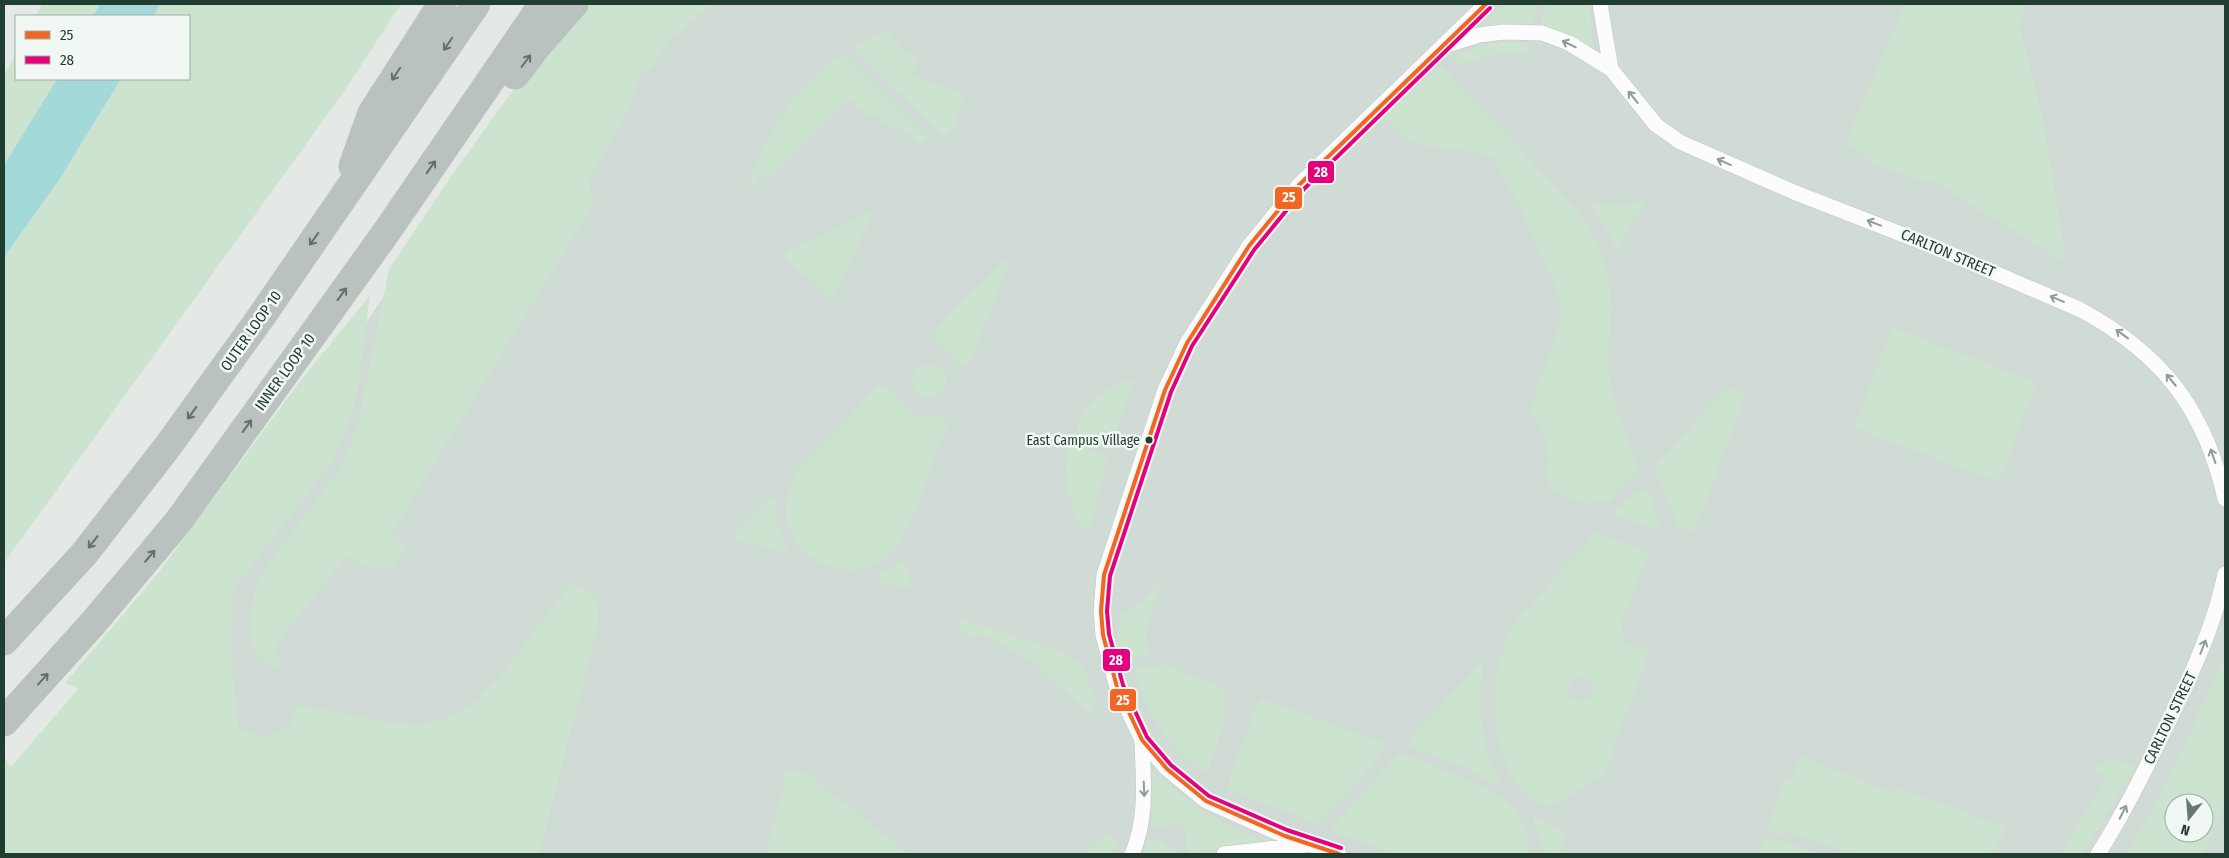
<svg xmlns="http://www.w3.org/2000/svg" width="2229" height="858" font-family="'Fira Sans Condensed',sans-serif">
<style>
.built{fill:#d1dbd5;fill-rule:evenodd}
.green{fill:#cce3d0;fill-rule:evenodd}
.water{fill:#a3d9d9}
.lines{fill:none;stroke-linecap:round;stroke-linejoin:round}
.minor-casing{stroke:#c1c6c3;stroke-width:16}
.motorway-casing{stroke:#bcc5c1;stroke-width:29}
.minor{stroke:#fbfcfb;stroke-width:15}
.motorway{stroke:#bac2bf;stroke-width:28}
.bus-1-casing{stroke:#f1f8f4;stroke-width:8}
.bus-2-casing{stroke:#f1f8f4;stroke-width:8}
.bus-1{stroke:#f26522;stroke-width:4}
.bus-2{stroke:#e5007d;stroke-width:4}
.oneway{stroke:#5e726a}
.oneway2{stroke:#8e9c96}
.bus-dot{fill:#213d31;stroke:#f1f8f4;stroke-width:2}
.labels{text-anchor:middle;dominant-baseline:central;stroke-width:5;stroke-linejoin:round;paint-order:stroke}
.bus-label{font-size:14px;fill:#213d31;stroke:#f1f8f4;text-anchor:end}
.street-label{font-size:15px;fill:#213d31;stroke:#f1f8f4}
.line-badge{stroke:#f1f8f4;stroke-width:2}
.badge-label{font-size:14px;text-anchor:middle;font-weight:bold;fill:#fff}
</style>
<rect width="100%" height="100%" fill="#e4e9e6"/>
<path class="built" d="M603 4H2225V854H4L509 113ZM2174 803H2204V833H2174Z"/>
<path class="green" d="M42 4H100L93 16H36Z
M160 4H401L345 90 4 563V257L59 180 121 79H189V16H154Z
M584 4H711C691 22 660 42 652 69H644L625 115 588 181 594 203 391 534 407 545 393 567 389 569 380 567H364L347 555 273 648 281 664 276 669 257 654 252 639V612L254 596 262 573 341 469 358 424 389 269 454 172 500 108 548 45Z
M1505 4H1539L1531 25 1487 26 1484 24Z
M1547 4H1589L1593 47 1566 33 1540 26Z
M1905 4H2026L2019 25 2043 120 2066 263 1938 184 1880 168 1846 142Z
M888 30 893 40 900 45V49L918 57 913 76 964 94 953 128 944 137 857 52 856 48 858 45Z
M1513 42 1530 43 1529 50 1524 55C1502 51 1483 57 1463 64H1458L1452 57 1486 44Z
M16 53V79H57L4 165V76Z
M842 56 848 58 927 137 920 144 898 125 892 130 874 113 869 117 848 98 770 179 764 173 746 192C764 140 794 85 842 56Z
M1441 66 1577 210C1592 231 1604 256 1609 282 1614 312 1607 344 1609 374 1611 406 1628 438 1639 468L1608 503 1596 499 1593 506C1579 501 1560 497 1550 485 1543 475 1549 465 1549 454 1548 436 1541 426 1529 413L1533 406 1536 392 1561 319 1559 295 1521 209 1493 158 1484 154 1416 144 1406 139 1385 117Z
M1592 202 1618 207 1644 202 1646 206C1632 218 1625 232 1619 249L1616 250 1609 232 1590 205Z
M870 212 872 215 833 297 829 298 786 257 788 252Z
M1005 259H1007L1009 262 971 361 960 366 955 358 933 337V333Z
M370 295 358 387 351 415 332 462 233 589 231 653 238 730 268 737 292 725 295 705 402 725C468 727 495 684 530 637 543 618 558 601 573 583L597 599 598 625 539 854H4V757L11 767 78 689 65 683 159 572 298 384Z
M1892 328 2036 382 1999 482 1854 428Z
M912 381a17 17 0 1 1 34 0a17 17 0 1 1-34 0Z
M1135 379 1112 445 1084 435 1078 430V421C1088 402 1113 382 1135 379Z
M879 386 892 390C905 409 915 422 940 414L947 425C934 457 913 531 891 553 857 586 800 567 787 523 783 507 790 485 797 471Z
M1727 388 1745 395 1694 531 1679 526 1654 468Z
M1077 444 1108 456 1090 528 1088 530C1068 520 1063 466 1069 447Z
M1641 489 1647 490 1660 526 1655 529 1617 515 1615 511Z
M770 499 775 502 777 526 788 549 786 553 735 539 736 534Z
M1597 532 1649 553 1621 623 1624 643 1649 651 1604 774 1560 802 1538 804 1526 795 1509 772 1501 749 1496 728 1495 681 1509 630ZM1580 676 1592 681 1595 690 1588 700C1579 704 1571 701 1568 691L1573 679Z
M901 561 904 564 911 584 910 587 906 589 881 582 878 577 879 574Z
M1163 579C1156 599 1139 631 1150 651L1146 655 1122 661 1116 638 1120 616 1141 602Z
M958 618 1066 654 1084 667 1096 704 1089 713 1036 664 985 634 967 637 958 627Z
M2225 656V806L2202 854H2128L2174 768ZM2174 803H2204V833H2174Z
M1483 660C1483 673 1480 686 1480 699 1480 727 1486 757 1500 781L1497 785 1467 769 1409 746 1412 737Z
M1166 665 1224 688 1225 718 1208 771C1176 766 1139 697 1133 667Z
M1260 698 1388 745 1344 797 1317 824 1230 790 1229 781Z
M1399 753C1429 764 1492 786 1513 808 1525 821 1528 838 1530 854H1395L1330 830Z
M1801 757 1895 793 1897 787 2007 828 1990 854H1853L1785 832 1783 836 1767 830 1785 780 1792 778Z
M2118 759 2133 766 2134 769 2082 854H2060L2107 778 2095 771V767L2107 761Z
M787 770 805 772 908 854H767Z
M1150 770 1207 815 1259 839 1261 842 1231 845 1189 854 1185 845 1187 833 1182 825 1174 823 1165 828 1151 825 1153 808Z
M1535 816 1567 834 1560 854H1553L1544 850 1533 818Z
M1107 835 1118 840 1111 854H1085Z
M1766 836 1821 854H1759Z
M1148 838 1162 841 1165 846 1173 849 1175 854H1143Z"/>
<path class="water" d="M100 4H160L154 16H93Z
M57 79H121L59 180 4 257V165Z"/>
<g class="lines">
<g class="minor-casing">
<path id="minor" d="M1600 4 1611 69
M1447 45 1479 35 1504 32 1542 33 1569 43 1611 69 1656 125 1680 142 1796 193 1932 246 2081 310C2162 354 2205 409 2225 499
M1132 854C1148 818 1143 779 1142 740
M1224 854 1305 845
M1339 854 1285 836 1206 801 1167 769 1142 740 1117 687 1103 635 1101 611 1104 575 1165 390 1187 343 1249 246 1299 185 1486 4
M2098 854C2124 813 2145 770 2166 727 2190 677 2214 628 2225 574"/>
</g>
<g class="motorway-casing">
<path id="motorway" d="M515 75 538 45 574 4
M353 166 372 113 442 4
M4 641 84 554 168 446 261 317 476 4
M4 722 94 622 178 522 385 234 543 4"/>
</g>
<use href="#minor" class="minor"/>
<use href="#motorway" class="motorway"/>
<g class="bus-1-casing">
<path id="bus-1" d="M1339 854 1285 836 1206 801 1167 769 1142 740 1117 687 1103 635 1101 611 1104 575 1165 390 1187 343 1249 246 1299 185 1486 4"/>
</g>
<g class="bus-2-casing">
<path id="bus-2" d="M1341 848 1287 830 1209 796 1171 765 1147 737 1123 685 1109 634 1107 611 1110 576 1171 392 1192 346 1254 250 1304 189 1490 8"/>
</g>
<use href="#bus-1" class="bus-1"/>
<use href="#bus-2" class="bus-2"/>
</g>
<defs><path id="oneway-shaft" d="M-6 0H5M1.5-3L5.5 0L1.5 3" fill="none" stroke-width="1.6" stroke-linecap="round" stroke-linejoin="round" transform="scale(1.25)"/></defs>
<g class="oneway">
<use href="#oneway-shaft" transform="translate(448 44) rotate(124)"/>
<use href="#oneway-shaft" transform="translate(526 61) rotate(-53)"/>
<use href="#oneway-shaft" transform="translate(396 74) rotate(123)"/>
<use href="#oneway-shaft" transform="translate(431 167) rotate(-55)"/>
<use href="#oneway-shaft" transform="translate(314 239) rotate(125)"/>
<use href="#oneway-shaft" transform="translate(342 294) rotate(-54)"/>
<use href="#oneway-shaft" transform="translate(192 413) rotate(126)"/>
<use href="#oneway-shaft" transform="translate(247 426) rotate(-54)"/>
<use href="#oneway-shaft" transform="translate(93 542) rotate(128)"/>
<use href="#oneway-shaft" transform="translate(150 556) rotate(-50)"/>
<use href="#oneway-shaft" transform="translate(43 679) rotate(-48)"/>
</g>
<g class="oneway2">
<use href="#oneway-shaft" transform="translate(1569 44) rotate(-154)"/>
<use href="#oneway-shaft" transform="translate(1633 97) rotate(-129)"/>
<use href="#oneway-shaft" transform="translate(1724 162) rotate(-156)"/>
<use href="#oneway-shaft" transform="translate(1874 223) rotate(-159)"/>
<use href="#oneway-shaft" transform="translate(2057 299) rotate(-157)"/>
<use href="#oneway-shaft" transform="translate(2122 334) rotate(-144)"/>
<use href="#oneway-shaft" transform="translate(2171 380) rotate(-130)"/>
<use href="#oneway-shaft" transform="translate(2213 456) rotate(-109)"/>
<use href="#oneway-shaft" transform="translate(2203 647) rotate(-69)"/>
<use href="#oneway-shaft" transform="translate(1144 789) rotate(88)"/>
<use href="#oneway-shaft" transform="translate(2123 812) rotate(-63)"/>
</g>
<circle class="bus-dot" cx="1149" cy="440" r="4.5"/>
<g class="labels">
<g class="bus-label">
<text x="1140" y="440">East Campus Village</text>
</g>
<g class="street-label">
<text transform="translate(1948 253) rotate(23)">CARLTON STREET</text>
<text transform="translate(251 331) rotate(-55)">OUTER LOOP 10</text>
<text transform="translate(285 372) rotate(-54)">INNER LOOP 10</text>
<text transform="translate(2170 718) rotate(-64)">CARLTON STREET</text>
</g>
</g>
<g class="line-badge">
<rect x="1307" y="160" width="28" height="24" rx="5" fill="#e5007d"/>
<rect x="1274" y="186" width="29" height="24" rx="5" fill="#f26522"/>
<rect x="1102" y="648" width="29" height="24" rx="5" fill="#e5007d"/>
<rect x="1109" y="688" width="28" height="24" rx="5" fill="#f26522"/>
</g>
<g class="badge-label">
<text x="1321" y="177">28</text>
<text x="1289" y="202">25</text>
<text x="1116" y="665">28</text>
<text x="1123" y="705">25</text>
</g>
<rect width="2229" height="858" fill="none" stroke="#213d31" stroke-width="10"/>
<rect x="15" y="15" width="175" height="65" fill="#f1f8f4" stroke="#9eada6"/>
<rect x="25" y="31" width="25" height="8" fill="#f26522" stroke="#9eada6"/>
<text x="60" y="40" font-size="15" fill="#213d31">25</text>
<rect x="25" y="56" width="25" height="8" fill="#e5007d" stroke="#9eada6"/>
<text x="60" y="65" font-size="15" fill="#213d31">28</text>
<g transform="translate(2189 818) rotate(197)"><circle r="24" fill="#f1f8f4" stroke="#9eada6"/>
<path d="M0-4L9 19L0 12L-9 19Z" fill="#657970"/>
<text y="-8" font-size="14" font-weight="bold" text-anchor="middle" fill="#213d31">N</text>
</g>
</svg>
